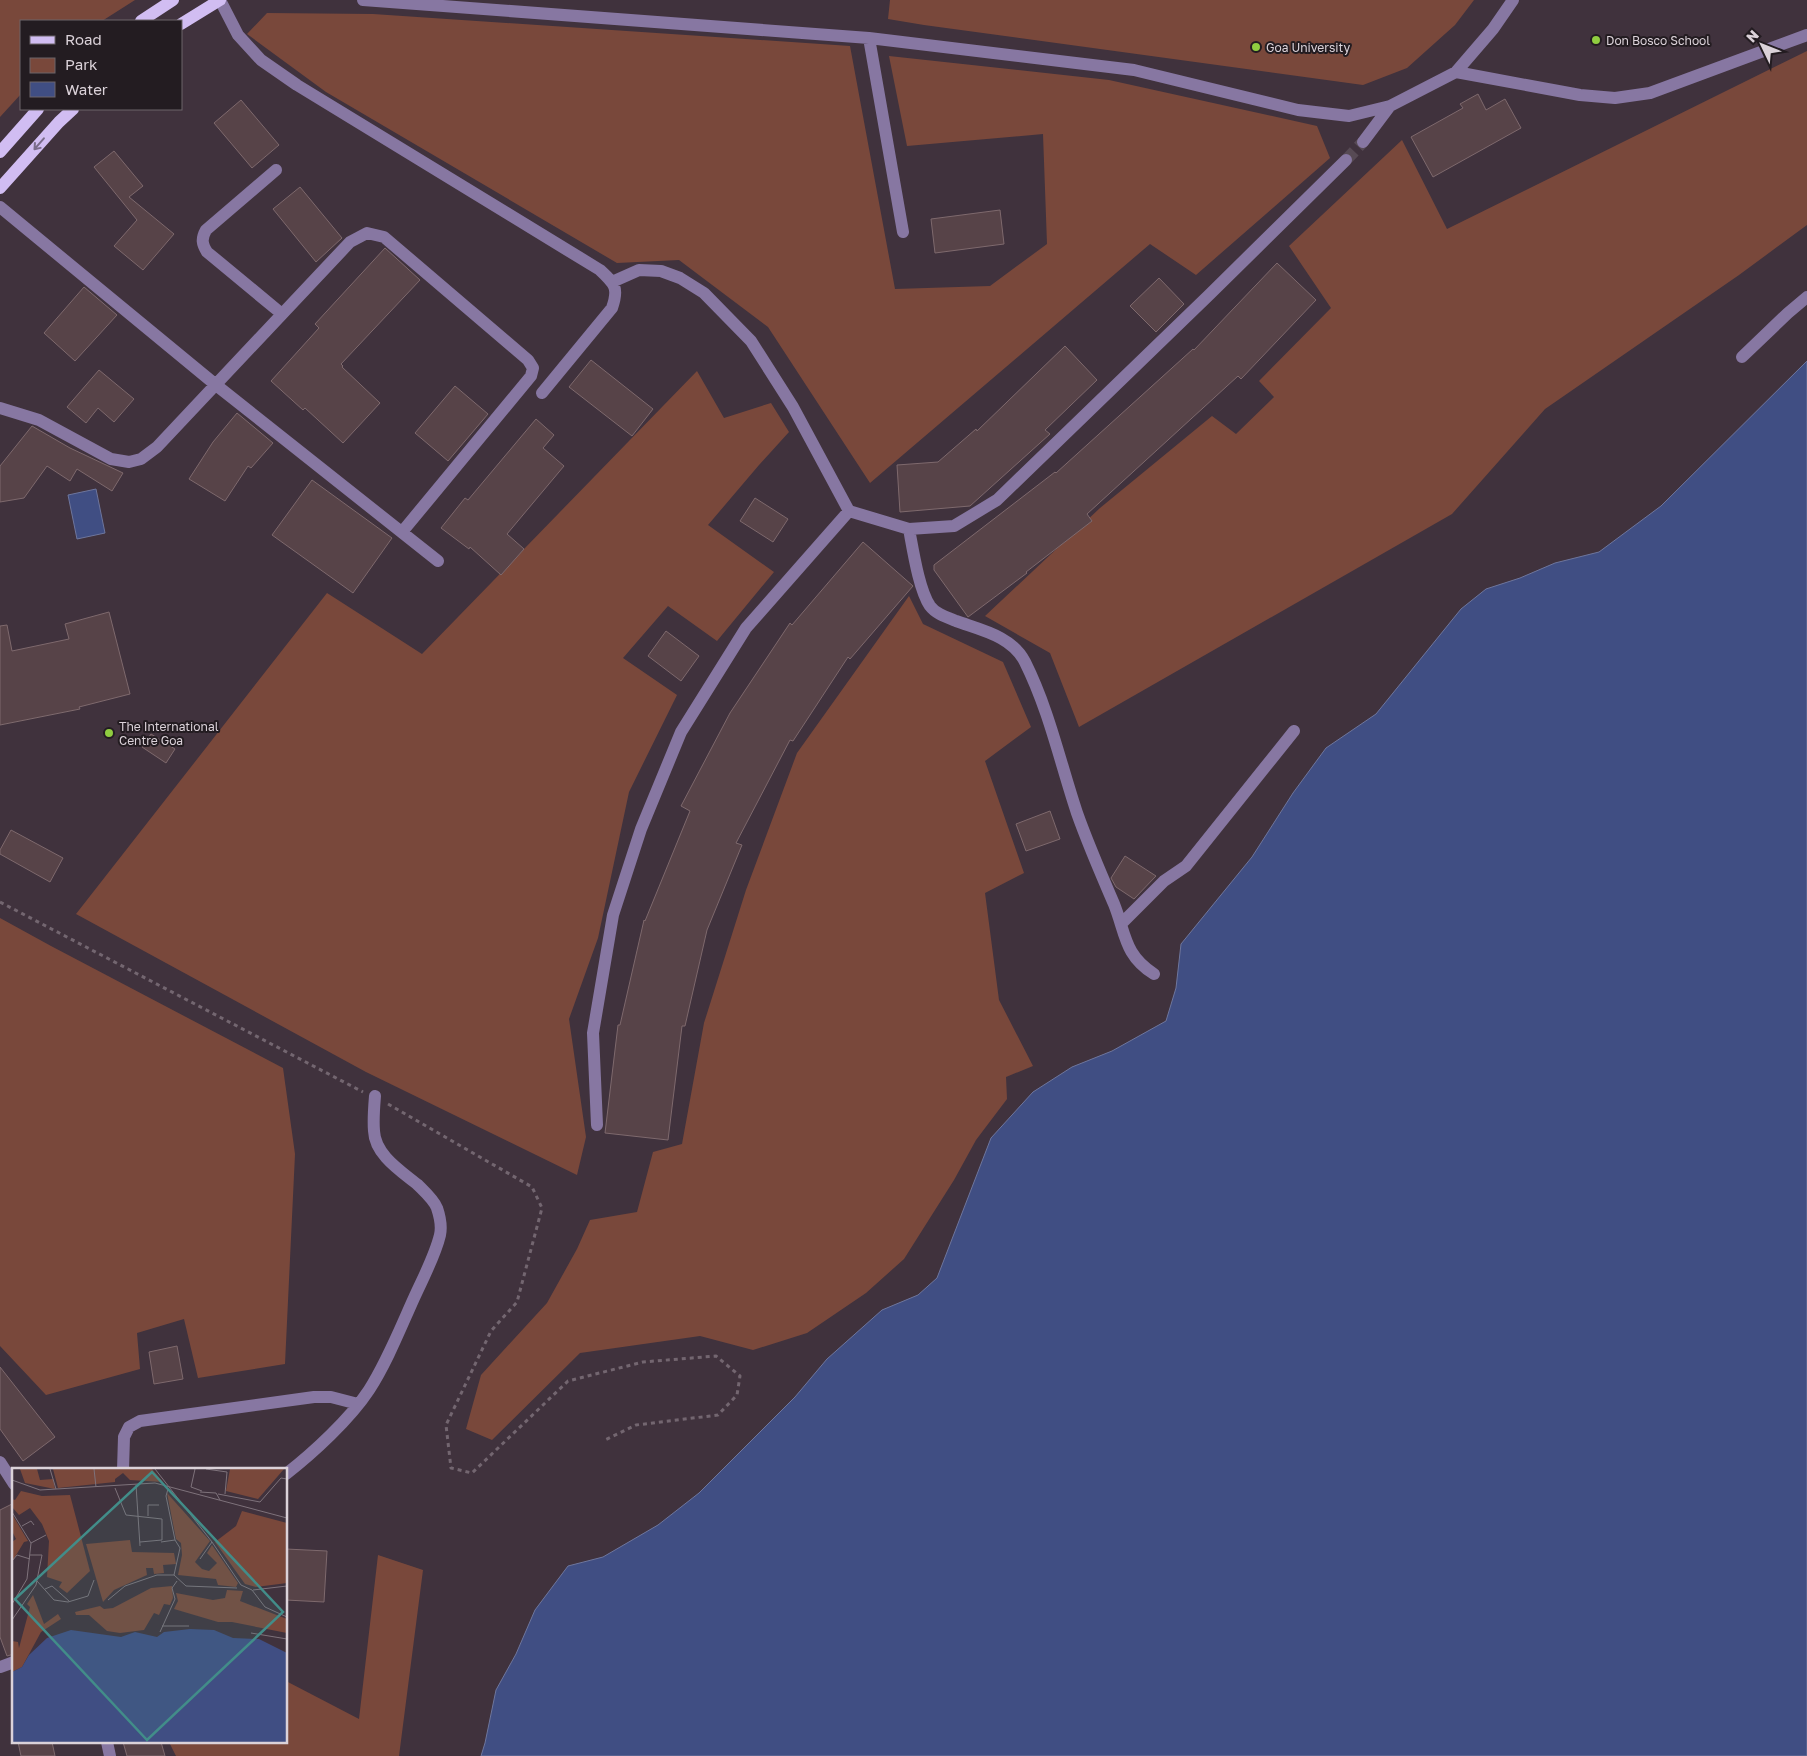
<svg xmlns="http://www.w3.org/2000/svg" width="1807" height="1756" font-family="'Golos Text',sans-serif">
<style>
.green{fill:#79483b}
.water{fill:#404e83;stroke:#6e769d}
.building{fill:#574348;stroke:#7e696d}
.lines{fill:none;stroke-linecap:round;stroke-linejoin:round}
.minor-tunnel{stroke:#574a54;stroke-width:12;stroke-dasharray:12 6;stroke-linecap:butt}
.path{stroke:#736670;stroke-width:3;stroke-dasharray:4 4;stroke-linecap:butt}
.minor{stroke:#8777a2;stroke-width:12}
.major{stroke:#d1bdf2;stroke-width:12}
.oneway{stroke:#7a6c8a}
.poi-dot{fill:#90cd40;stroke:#231c21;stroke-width:2}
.labels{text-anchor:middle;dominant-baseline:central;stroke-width:4;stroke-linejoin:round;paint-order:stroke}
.poi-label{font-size:12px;fill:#dbd2d9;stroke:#231c21;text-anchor:start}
.inset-road{fill:none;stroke:#7e727b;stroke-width:1}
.view{fill:#428d89;fill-opacity:0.15;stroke:#428d89;stroke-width:2.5}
.inset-edge{fill:none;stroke:#dbd2d9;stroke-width:2.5}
</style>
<rect width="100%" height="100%" fill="#40323d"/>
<path class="green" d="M0 0H135L102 21H21V94L0 117Z
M890 0H1474L1455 25 1407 68 1363 85 924 25 888 19Z
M267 13 373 14 850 46 895 289 990 286 1047 244 1043 134 907 146 889 56 1109 80 1317 126 1330 158 1196 275 1150 244 870 483 768 327 679 260 617 263 326 92 247 34Z
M1807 51V225L1739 275 1545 409 1452 514 1079 727 1050 653 985 616 1100 508 1212 416 1236 434 1274 397 1259 381 1331 308 1289 246 1402 140 1447 229Z
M697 371 724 418 771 403 789 432 759 465 708 525 774 572 717 641 668 606 623 658 677 695 629 792 598 938 569 1019 586 1137 577 1175 366 1072 76 914 327 593 422 654Z
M909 596 923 624 1003 662 1031 727 985 761 1024 873 985 893 999 1000 1033 1066 1006 1077 1007 1099 976 1140 954 1180 904 1259 866 1293 807 1333 753 1350 700 1336 580 1353 492 1440 466 1429 481 1375 547 1303 577 1249 590 1220 637 1212 653 1152 682 1144 704 1023 746 890 797 753Z
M0 918 51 946 283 1068 295 1154 285 1364 198 1378 184 1319 137 1333 140 1369 46 1395 0 1346Z
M378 1555 423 1570 399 1756H176L169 1742H286V1681L359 1719Z"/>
<path class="water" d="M1807 361V1756H481L485 1743 496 1690 516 1654 535 1610 568 1566 603 1557 658 1525 699 1493 795 1397 827 1359 882 1310 918 1295 937 1278 991 1138 1033 1092 1072 1067 1112 1051 1166 1021 1176 988 1181 944 1252 857 1293 793 1326 748 1376 714 1461 609 1486 589 1520 578 1555 563 1599 552 1661 506Z
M96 489 105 533 77 539 68 495Z"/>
<path class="building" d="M1478 94 1486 110 1505 99 1521 128 1433 177 1411 137 1463 108 1460 104Z
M241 100 279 145 252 168 214 123Z
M114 151 143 186 129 197 174 234 143 270 114 246 137 220 94 167Z
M300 187 342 238 316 262 273 209Z
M1000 210 1004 244 935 253 931 219Z
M385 248 420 280 341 364 343 366 342 367 380 403 343 443 305 408 303 410 271 381 319 328 315 324Z
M1277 263 1316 300 1241 379 1238 376 1087 514 1092 521 1026 572 1027 573 968 617 934 570V565L1055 472 1056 473 1193 349 1194 350Z
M1159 278 1184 304 1156 332 1130 306Z
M84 287 117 315 75 361 44 333Z
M1065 346 1097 380 1045 430 1050 434 970 506 900 512 897 465 938 462 976 429 977 431Z
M591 360 653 409 632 436 569 387Z
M99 370 134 399 114 422 98 408 86 423 67 407Z
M455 386 488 414 448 461 415 433Z
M237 413 273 443 251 468 248 466 225 501 189 479 213 442Z
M536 419 554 435 543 448 564 466 507 534 524 549 501 575 470 547 469 549 441 528 465 498 468 500Z
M32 426 70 448 123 473 112 491 77 469 70 481 47 466 24 498 0 502V466Z
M312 480 392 538 353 593 272 535Z
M755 498 788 519 773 542 740 521Z
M863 542 913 586 850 659 848 657 793 741 790 740 736 843 742 845 707 930 685 1026H682L668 1140 605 1133 618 1025H620L644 920 645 921 690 811 681 806 730 713 790 623 792 625Z
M109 612 130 694 79 707 80 709 0 725V626L7 625 12 651 69 639 65 624Z
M666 631 699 656 681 681 648 656Z
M151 734 175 749 166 763 142 747Z
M1050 811 1060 839 1026 851 1016 824Z
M11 830 63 858 50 882 0 854V850Z
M1125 856 1156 876 1134 899 1116 887 1111 878Z
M177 1346 183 1379 154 1384 149 1352Z
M0 1367 55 1437 23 1461 0 1429Z
M14 1503V1654L7 1656 0 1637V1510Z
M286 1549 327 1551 324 1602 286 1600Z
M18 1742H52L55 1756H21Z
M123 1742H161L165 1756H127Z"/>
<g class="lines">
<path class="minor-tunnel" d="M1346 160 1363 142"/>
<path class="path" d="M0 902 363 1092
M388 1104 532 1187 542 1208 517 1302 491 1331 446 1425 451 1468 472 1473 568 1381 643 1362 716 1356 740 1376 737 1395 718 1415 636 1425 605 1440"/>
<path class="minor" d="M220 0 238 35 261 60 297 85 600 270C615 284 619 288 612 308L542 393
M363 0 869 38 1134 70 1298 110 1349 116 1390 106 1456 72 1580 95 1615 98 1650 93 1807 35
M869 38 903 232
M1456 72 1493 29 1513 0
M1363 142 1390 106
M276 170 206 230C201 239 202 244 207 252L282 314
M0 207 216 385 438 561
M612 282 639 270 661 271 680 278 704 293 751 341 793 407 849 511
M1742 357 1788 313 1807 297
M0 408 39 420 111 459 129 462 141 459 157 447 350 242 367 233 384 237 528 360 533 368 531 376 402 532
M909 529C913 550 919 590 930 606 936 614 946 617 956 621 981 630 1012 636 1025 662 1049 710 1060 762 1077 813 1088 844 1101 874 1114 904 1126 934 1124 955 1154 974
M1121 924 1164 881 1186 866 1294 731
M597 1125 593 1033 613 915 641 829 681 732 746 628 849 511 909 529 954 526 997 500 1209 295 1346 160
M0 1462 14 1484
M123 1470 124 1437 129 1427 140 1421 314 1397H331L358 1404
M286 1474C313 1453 350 1419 369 1390 387 1362 400 1329 414 1298 423 1278 435 1256 440 1235 442 1226 440 1217 437 1208 434 1200 425 1192 418 1185 401 1171 375 1155 374 1131 373 1119 374 1108 375 1096
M0 1667 14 1662
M107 1742 110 1756"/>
<path class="major" d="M141 21 173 0
M181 24 220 0
M0 152 38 109
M0 188 59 122 73 109"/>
</g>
<defs><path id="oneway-shaft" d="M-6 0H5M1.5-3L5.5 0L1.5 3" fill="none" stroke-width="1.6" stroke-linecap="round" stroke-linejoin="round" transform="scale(1.25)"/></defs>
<use class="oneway" href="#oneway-shaft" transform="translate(39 144) rotate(131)"/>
<g class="poi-dot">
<circle cx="1596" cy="40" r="5"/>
<circle cx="1256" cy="47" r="5"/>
<circle cx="109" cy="733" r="5"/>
</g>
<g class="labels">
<g class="poi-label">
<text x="1606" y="40">Don Bosco School</text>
<text x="1266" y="47">Goa University</text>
<text x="119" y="726">The International<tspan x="119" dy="14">Centre Goa</tspan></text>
</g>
</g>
<g transform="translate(12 1468)">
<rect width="275" height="275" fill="#40323d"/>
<path d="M8 1H25L28 12 41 11 43 21 13 15ZM41 1H140L151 14 118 12 111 5 103 11V14L46 20ZM218 1H272L246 31 214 23ZM9 23 30 28 58 27 78 103 55 125 47 119 50 114 35 109 37 73 30 56 18 40 7 47 0 39V31L3 32ZM155 25 198 73 183 94 190 101 197 103 205 95 195 85 200 77 226 115 224 119 206 117 204 111 166 107 170 87 169 75 164 71ZM230 43 275 55V115L244 119 233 116 203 74 224 58ZM0 46 16 73 12 74 0 94V74L4 71 0 63ZM118 72 120 84 162 85 164 96 151 97 152 105 142 106 141 100H134L135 107 102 122 91 134 74 76ZM160 118 161 130 158 137 152 136 147 147 142 145 132 162 108 165 95 163 77 147H64L63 144 88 138 92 141 101 140 139 120ZM215 122 231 123 228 133 275 151V165L220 154H206L162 141 166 133 164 125 201 132 213 130ZM21 127 32 156 46 146 49 151 29 164 10 199 0 204V173L6 174 7 180 18 139 15 136Z" fill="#79483b"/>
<path d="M178 161 202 162 221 170 247 171 275 185V274H0V204L10 199 17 187 35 170 59 162 109 169 123 164 145 169 152 164Z" fill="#404e83"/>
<path class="inset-road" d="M38 1 44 21M82 1 84 19M143 1 200 74 229 117 240 122 253 139 275 149M183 1 179 19 190 23M194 1 215 4 213 26M0 12 28 22 143 15 275 50M124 17 128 78M103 20 114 47 150 51V72L128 74M188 24 204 25 208 32M206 26 248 34 269 10 275 11M0 44 19 75 15 111 0 136M136 48V37H147M10 58 19 53 22 57M149 74 163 72 154 28 156 21M19 75 34 67M188 91 200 74M0 93 5 87 18 91M162 107 168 80 163 72M25 113 42 132 56 134 76 128 82 112M33 121 40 118 57 133M241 122 275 118M96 132 113 118 145 107H162L174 118 225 120M0 152 24 117 30 87H18M150 158H177M148 164 163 131 160 120 165 113M239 165 275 171"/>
<path class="view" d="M140 4 271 144 135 272 3 131Z"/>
<rect width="275" height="275" class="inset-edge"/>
</g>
<rect x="20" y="20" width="162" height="90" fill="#231c21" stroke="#6d656b"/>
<rect x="30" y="36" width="25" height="8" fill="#d1bdf2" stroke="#6d656b"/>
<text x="65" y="45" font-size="15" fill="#dbd2d9">Road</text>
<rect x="30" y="58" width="25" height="15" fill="#79483b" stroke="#6d656b"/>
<text x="65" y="70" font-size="15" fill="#dbd2d9">Park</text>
<rect x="30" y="82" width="25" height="15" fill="#404e83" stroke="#6d656b"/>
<text x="65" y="95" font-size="15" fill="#dbd2d9">Water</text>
<g transform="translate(1762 45) rotate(313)" stroke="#231c21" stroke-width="4" paint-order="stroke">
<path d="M0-4L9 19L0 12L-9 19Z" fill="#dbd2d9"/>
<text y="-8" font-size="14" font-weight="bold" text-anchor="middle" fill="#dbd2d9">N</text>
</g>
</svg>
